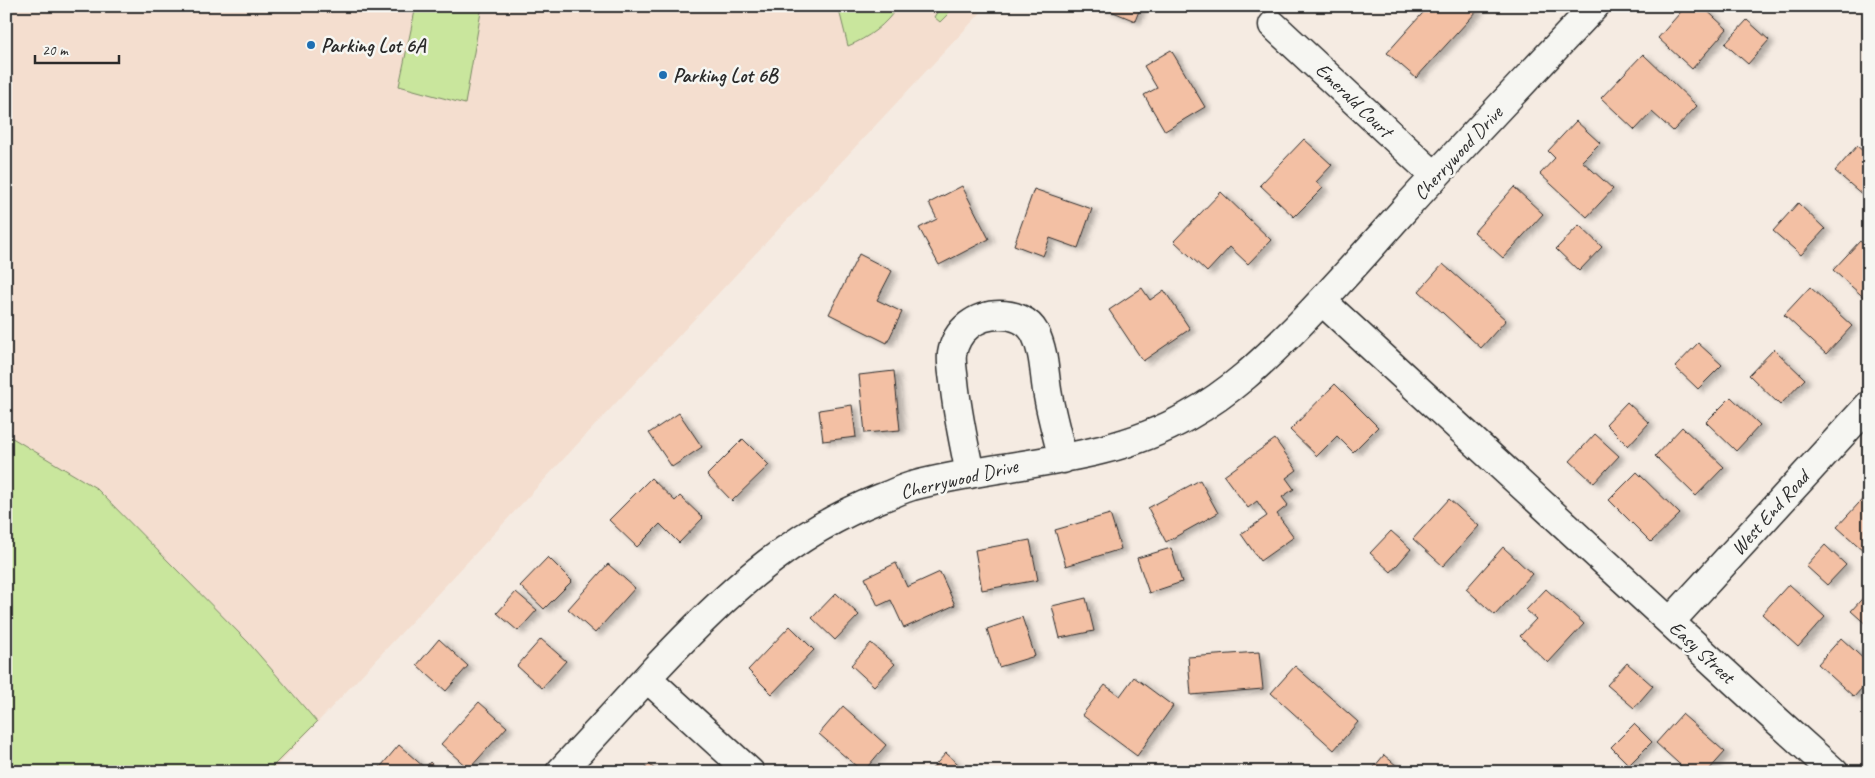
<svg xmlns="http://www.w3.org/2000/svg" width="1875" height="778" font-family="Caveat,sans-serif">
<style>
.built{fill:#f4decf}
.green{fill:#c9e69d;stroke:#7a8864}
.building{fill:#f3c0a4;stroke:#2b2b2b;filter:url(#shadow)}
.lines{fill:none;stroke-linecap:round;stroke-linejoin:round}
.minor-casing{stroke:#2b2b2b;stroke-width:31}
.minor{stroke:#f6f6f2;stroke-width:28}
.poi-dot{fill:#1f6fb2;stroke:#f6f6f2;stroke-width:2}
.labels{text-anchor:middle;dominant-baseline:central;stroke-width:5;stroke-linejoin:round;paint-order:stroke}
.poi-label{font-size:20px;font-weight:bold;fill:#2b2b2b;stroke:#f6f6f2;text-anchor:start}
.street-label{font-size:20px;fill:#2b2b2b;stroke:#f6f6f2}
</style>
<defs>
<filter id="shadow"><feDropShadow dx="5.5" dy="3" stdDeviation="2.5" flood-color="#0004"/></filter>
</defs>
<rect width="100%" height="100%" fill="#f5ebe2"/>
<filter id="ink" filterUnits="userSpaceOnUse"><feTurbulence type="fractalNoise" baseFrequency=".02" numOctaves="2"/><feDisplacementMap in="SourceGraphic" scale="10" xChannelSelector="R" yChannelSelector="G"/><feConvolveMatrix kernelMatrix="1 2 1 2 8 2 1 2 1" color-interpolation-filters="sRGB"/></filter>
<g filter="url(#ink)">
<path class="built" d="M6 6H987L271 772H6Z"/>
<path class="green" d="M416 6H482L465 104 399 86Z
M838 6H898C886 25 868 38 848 46Z
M941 6H956L940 22 934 17Z
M6 436H9L96 488 248 642 317 722 267 772H6Z"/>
<path class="building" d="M1099 6H1141L1135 21Z
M1429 6H1473L1478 10 1416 78 1387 53Z
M1686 6H1702L1727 29 1692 69 1658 38Z
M1747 20 1769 40 1748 64 1725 44Z
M1171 50 1205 107 1165 131 1144 95 1157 88 1144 66Z
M1643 54 1697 106 1673 131 1652 112 1635 130 1601 98Z
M1576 121 1600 143 1582 161 1613 189 1587 217 1540 174 1555 158 1548 151Z
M1304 139 1332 165 1316 182 1323 188 1294 217 1260 185Z
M1869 139V149L1863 145Z
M1857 146 1869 156V191L1864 196 1835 171Z
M962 186 989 239 939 265 919 228 937 219 929 203Z
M1514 187 1543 214 1503 258 1474 232Z
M1034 189 1092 209 1078 248 1050 238 1043 256 1014 245Z
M1221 192 1271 240 1248 264 1230 247 1207 272 1174 241Z
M1798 203 1825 229 1801 255 1773 231Z
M1579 225 1602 247 1579 271 1556 249Z
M1860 241 1869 249V302L1833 270Z
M859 254 892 271 877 300 902 312 887 343 829 314Z
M1443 264 1506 320 1481 348 1419 291Z
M1810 287 1852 326 1826 354 1784 315Z
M1142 288 1150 300 1164 290 1190 329 1143 361 1109 310Z
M1698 343 1722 365 1698 389 1675 367Z
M1774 349 1805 379 1780 405 1749 375Z
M894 371 900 430 865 433 859 375Z
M1335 384 1378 427 1353 452 1337 436 1317 456 1290 430Z
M1731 397 1760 425 1736 451 1706 422Z
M1627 402 1649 423 1628 446 1606 424Z
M852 405 856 437 823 441 819 410Z
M679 413 702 447 672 467 649 433Z
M1682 427 1724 467 1696 496 1655 456Z
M1595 434 1619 456 1594 483 1570 461Z
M743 439 769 465 732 501 707 475Z
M1275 439 1297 470 1286 478 1294 489 1282 497 1288 505 1277 514 1294 537 1260 561 1241 534 1267 516 1257 501 1248 508 1224 476Z
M1637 472 1680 514 1651 542 1609 500Z
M651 478 675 501 680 496 703 518 679 543 660 524 637 547 609 520Z
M1200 480 1218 513 1166 542 1148 508Z
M1869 492V546L1864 551 1837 527Z
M1449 499 1479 526 1443 566 1413 539Z
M1110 514 1121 549 1066 566 1055 530Z
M1391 531 1411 549 1391 572 1370 553Z
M1030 540 1038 580 982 590 975 550Z
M1825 545 1846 565 1827 585 1806 566Z
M1503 547 1532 574 1495 615 1466 589Z
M1171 548 1182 582 1149 593 1137 558Z
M548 557 572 581 544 609 520 586Z
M896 563 907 587 940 572 955 605 904 628 891 600 878 606 865 578Z
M608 564 635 588 595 633 568 609Z
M1789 584 1825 617 1798 647 1762 614Z
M1546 589 1584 624 1548 663 1520 636 1536 619 1526 610Z
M1869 591V627L1851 611Z
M516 592 537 610 518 631 497 613Z
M836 593 859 615 835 640 812 618Z
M1086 598 1094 631 1060 638 1052 606Z
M1022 617 1035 656 999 667 987 629Z
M790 626 814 650 772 694 748 670Z
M1841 638 1869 664V680L1854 697 1818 664Z
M439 639 468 666 446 691 417 665Z
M541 639 566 661 542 688 517 666Z
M871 643 895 664 874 686 851 665Z
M1259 652 1263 689 1191 695 1188 657Z
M1627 663 1653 686 1634 708 1607 685Z
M1295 666 1358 722 1334 750 1271 693Z
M1134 677 1173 706 1137 756 1082 715 1105 685 1120 696Z
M479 702 507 727 469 769 441 744Z
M843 706 886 745 863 772 819 734Z
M1682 714 1725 752 1707 772H1688L1656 743Z
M1634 724 1652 742 1629 765 1611 747Z
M399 745 425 768 430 762 440 772H376Z
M946 753 967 772H929Z
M1384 755 1404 772H1370Z
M649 764 658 772H642Z"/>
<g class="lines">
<g class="minor-casing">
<path id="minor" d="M1273 25 1435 176
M1322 301 1773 717 1834 772
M970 474C964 443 957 413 954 381 953 373 951 362 952 354 956 330 976 315 1000 315 1014 315 1028 320 1035 333 1045 353 1044 376 1048 396 1052 418 1058 439 1063 459
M1670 622 1869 405
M647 678 750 772
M560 772C592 738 624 703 655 669 722 598 788 534 881 498 892 494 902 489 912 486 1005 461 1103 465 1188 416 1231 392 1262 362 1296 328 1333 290 1368 250 1404 210 1467 141 1531 74 1595 6"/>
</g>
<use href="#minor" class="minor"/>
</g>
</g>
<g class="poi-dot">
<circle cx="311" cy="45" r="5"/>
<circle cx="663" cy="75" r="5"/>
</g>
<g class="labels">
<g class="poi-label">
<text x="321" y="45">Parking Lot 6A</text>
<text x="673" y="75">Parking Lot 6B</text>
</g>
<g class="street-label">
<text transform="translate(1354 100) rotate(44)">Emerald Court</text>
<text transform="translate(1458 153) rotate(-47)">Cherrywood Drive</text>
<text transform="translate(959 479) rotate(-13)">Cherrywood Drive</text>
<text transform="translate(1770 513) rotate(-48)">West End Road</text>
<text transform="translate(1702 652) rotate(43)">Easy Street</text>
</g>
</g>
<rect width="1875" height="778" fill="none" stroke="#f6f6f2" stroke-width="25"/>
<rect x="12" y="12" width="1850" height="753" fill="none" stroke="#2b2b2b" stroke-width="2" filter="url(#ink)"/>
<path d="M35 55v8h84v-8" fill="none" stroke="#2b2b2b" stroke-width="2.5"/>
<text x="42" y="55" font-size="15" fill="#2b2b2b" stroke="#f6f6f2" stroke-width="4" paint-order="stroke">20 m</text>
</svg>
